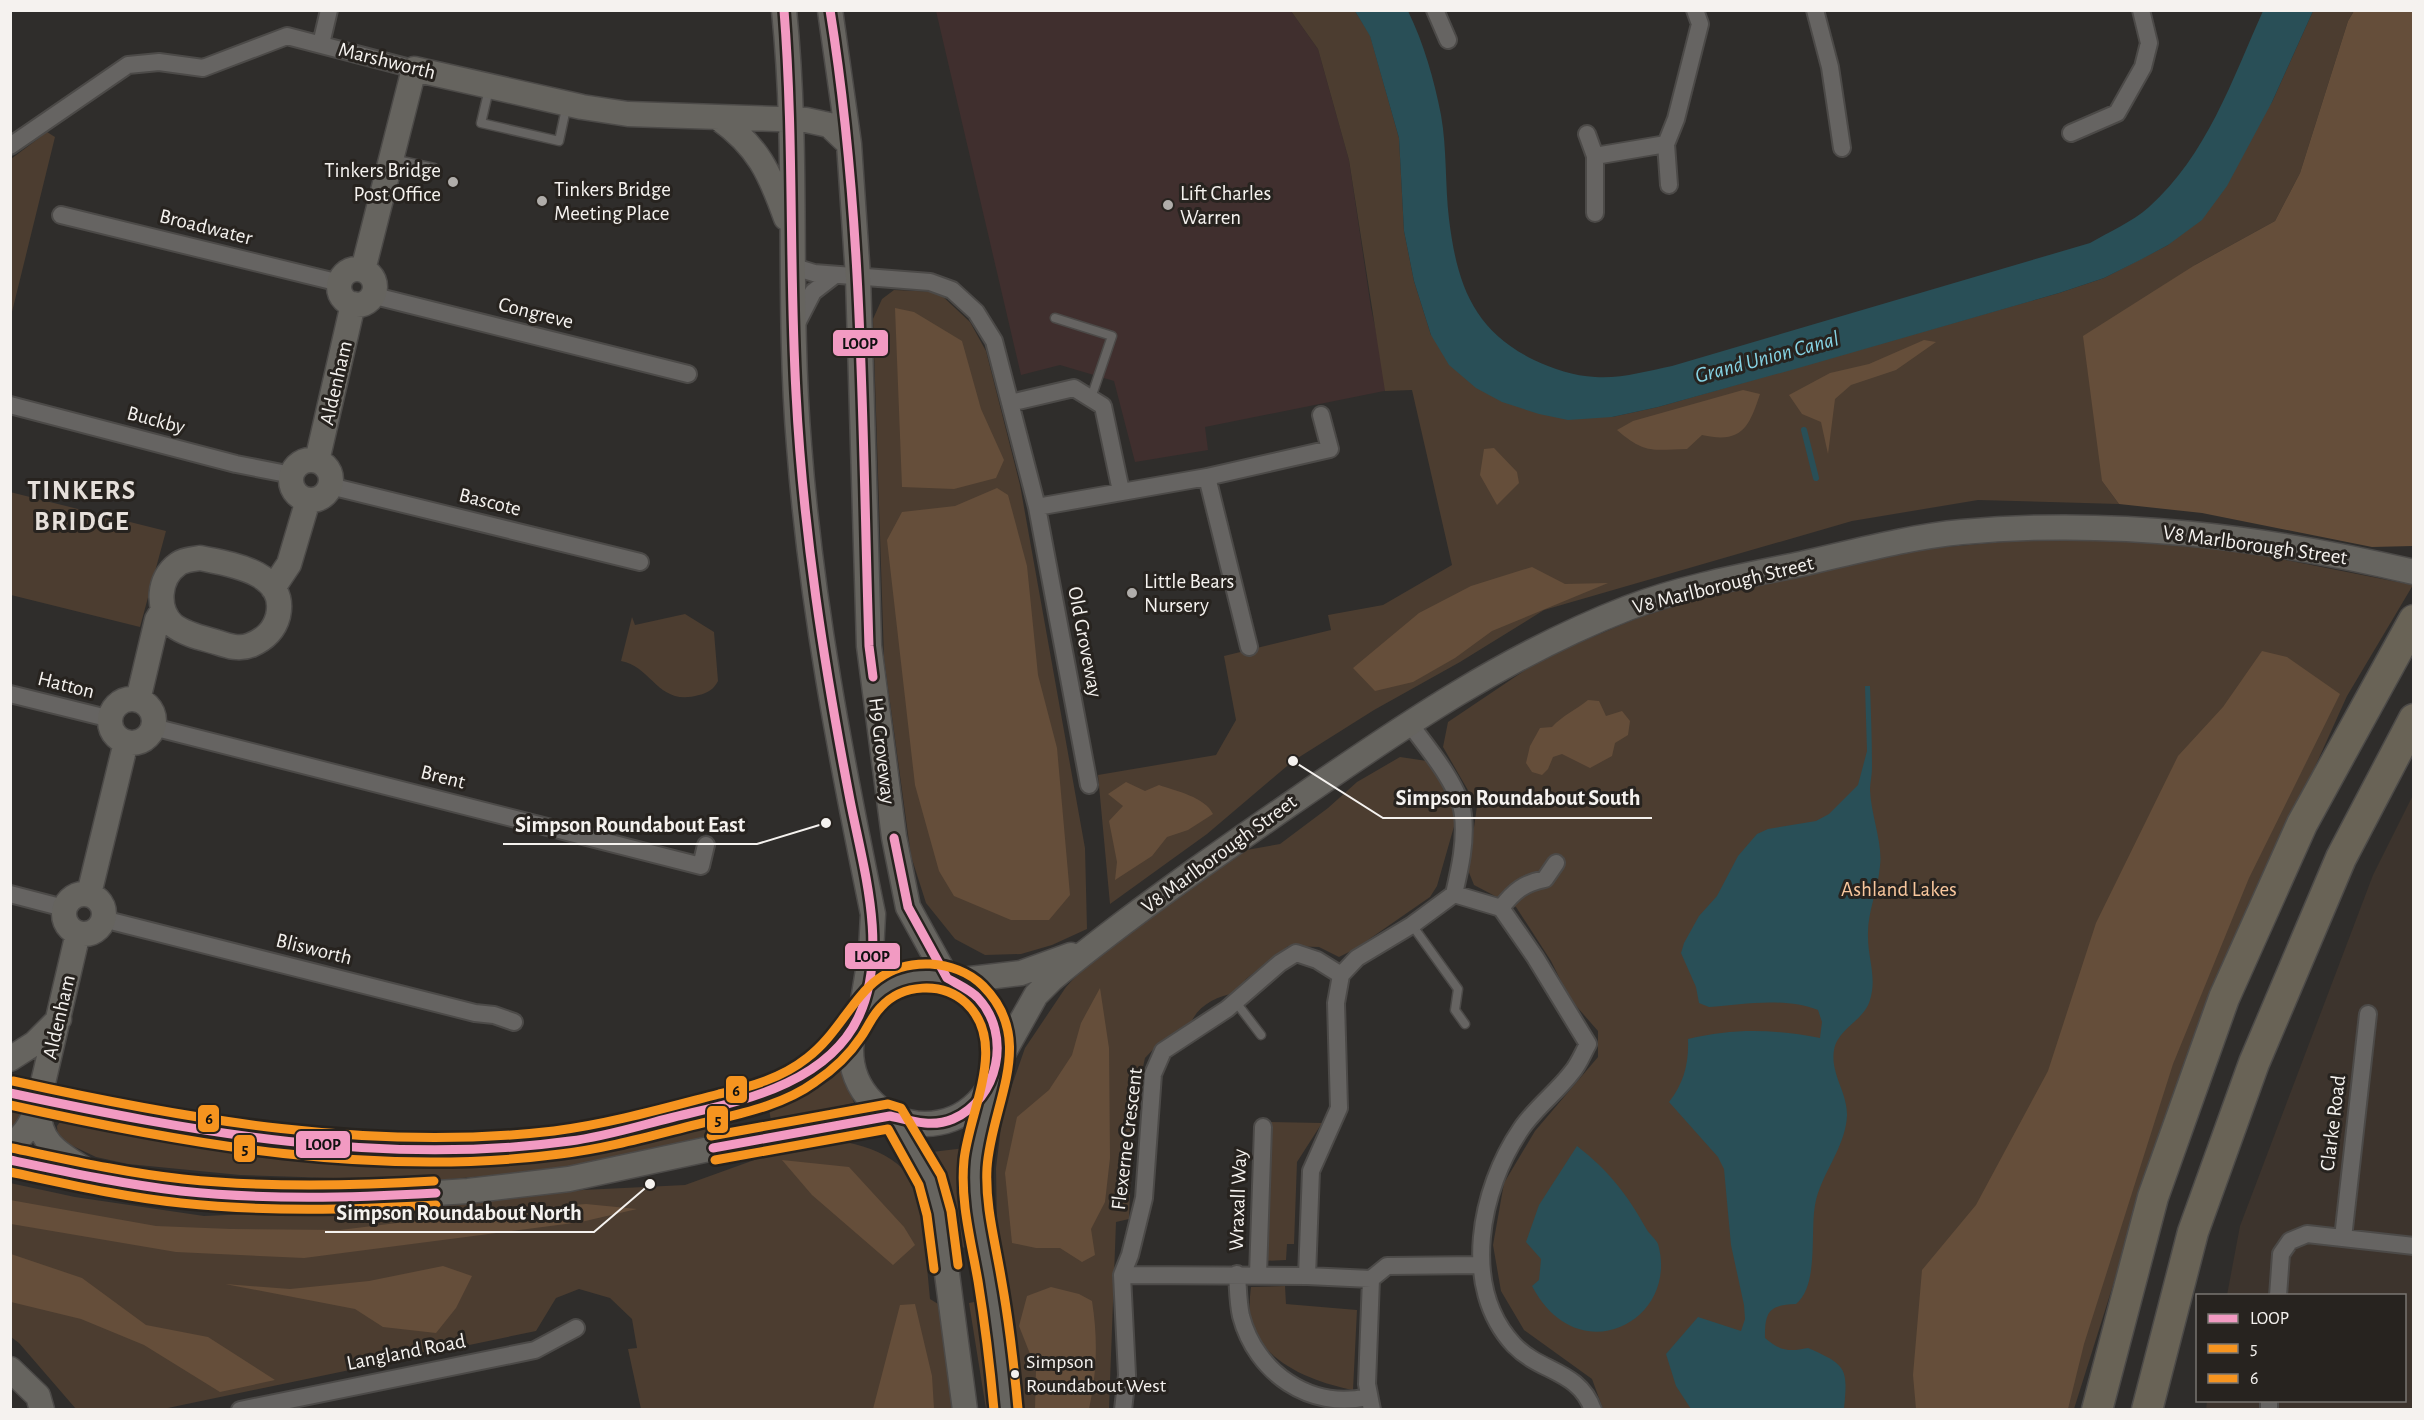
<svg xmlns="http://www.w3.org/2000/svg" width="2424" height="1420" font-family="'Alegreya Sans',sans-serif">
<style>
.built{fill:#3d342d}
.education{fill:#402f2e}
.green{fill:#4c3d30}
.forest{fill:#654e3a}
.water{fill:#294f57}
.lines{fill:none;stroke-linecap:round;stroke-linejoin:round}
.stream{stroke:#294f57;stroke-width:6}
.lane-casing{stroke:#4c4a48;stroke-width:11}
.street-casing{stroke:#4c4a48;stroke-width:20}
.secondary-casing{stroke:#4c4a48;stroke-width:27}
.highway-casing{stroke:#4c4a48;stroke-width:33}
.lane{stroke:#666462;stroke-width:8}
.street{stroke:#666462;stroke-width:16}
.secondary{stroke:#66645f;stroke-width:24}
.highway{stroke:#696356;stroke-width:30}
.bus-1-casing{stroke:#27231f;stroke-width:14}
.bus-2-casing{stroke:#27231f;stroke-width:14}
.bus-3-casing{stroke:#27231f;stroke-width:14}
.bus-1{stroke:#f29ac2;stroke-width:9}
.bus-2{stroke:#f6941f;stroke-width:9}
.bus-3{stroke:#f6941f;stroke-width:9}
.poi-dot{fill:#b0adaa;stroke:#27231f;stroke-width:2}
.bus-dot{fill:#f5f2ef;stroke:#27231f;stroke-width:2}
.labels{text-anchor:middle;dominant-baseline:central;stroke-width:6;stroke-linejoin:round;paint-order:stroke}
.bus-label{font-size:20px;fill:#f5f2ef;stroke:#27231f;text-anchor:start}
.street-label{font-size:21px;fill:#f5f2ef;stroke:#27231f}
.poi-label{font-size:21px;fill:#f5f2ef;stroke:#27231f;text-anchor:start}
.park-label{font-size:21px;fill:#f9c79d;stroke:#27231f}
.water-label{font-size:22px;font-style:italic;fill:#86d3e4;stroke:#27231f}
.district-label{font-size:27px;font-weight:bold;letter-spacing:1.5px;fill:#e6e0db;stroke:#27231f}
.leader{fill:none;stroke:#f5f2ef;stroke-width:2}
.callout-dot{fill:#f5f2ef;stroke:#27231f;stroke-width:2}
.callout-label{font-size:22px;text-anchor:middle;font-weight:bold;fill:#f5f2ef;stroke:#27231f;stroke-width:6;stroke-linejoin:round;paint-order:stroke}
.line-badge{stroke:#27231f;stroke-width:2}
.pale-badge-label{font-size:16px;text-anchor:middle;font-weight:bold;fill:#111}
</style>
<rect width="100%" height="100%" fill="#2f2d2b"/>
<path class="built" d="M2413 795V1409L2206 1410 2207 1400H2404V1296L2227 1295 2240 1226 2373 875Z"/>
<path class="education" d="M936 11H1291L1318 49 1349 160 1371 308 1389 390 1205 427 1208 450 1135 462 1114 381 1060 365 1021 375Z"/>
<path class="green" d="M1291 11H1355L1370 35 1399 138 1404 231 1414 281 1431 335 1612 417 1658 407 2059 293 2104 278 2168 245 2272 102 2313 11H2354L2348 21 2300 173 2275 221 2195 265 2102 481 2119 504 1978 500 1852 521 1544 610 1460 662 1374 710 1293 761 1207 834 1110 904 1098 775 1216 755 1236 720 1224 656 1331 630 1328 615 1383 605 1452 565 1412 390 1385 391 1349 160 1318 49Z
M47 132 55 137 11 316V159Z
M894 290 938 292 970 322 986 351 1020 485 1085 848 1087 929 1052 945 1021 954 985 955 955 939 926 903 911 856 884 658 873 319 882 299Z
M10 492 166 531 140 627 11 595Z
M2048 538 2214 546 2413 585 2347 696 2214 990 2142 1193 2074 1409H1603L1592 1379 1524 1330 1501 1291 1493 1245 1504 1183 1535 1131 1598 1057V1031L1570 999 1551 961 1516 907 1474 885 1468 870 1477 806 1443 747 1448 722 1543 658 1638 618 1737 586 1901 551Z
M685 614 714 632 718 681C714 689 708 693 699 695 658 707 653 667 621 661L632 617 635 625Z
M1400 757 1427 761 1438 776 1457 816 1437 886 1430 897 1355 949 1339 957 1319 947 1288 946 1246 979 1236 993C1216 996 1197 1006 1190 1025L1185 1026 1161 1041 1145 1058 1133 1111 1129 1219 1116 1222 1109 1409 1023 1410 1010 1293 997 1228 996 1168 1003 1111 1025 1048 1066 987 1091 960 1241 851 1280 844 1328 808 1357 782Z
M840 1066 854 1103 771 1121 768 1103 812 1085Z
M11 1103 16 1104 21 1112 20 1119 11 1130Z
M73 1117 281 1153 386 1160 625 1141 713 1121 716 1136 587 1167 427 1181 240 1175 128 1164 96 1157 58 1139 57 1126 63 1118Z
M1267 1122 1322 1123 1297 1162 1294 1244H1287L1286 1260 1262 1261Z
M822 1139C868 1143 909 1157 925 1205 931 1220 931 1240 934 1256L927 1267 930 1299 943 1307 960 1409H641L628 1349 637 1348 632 1319 610 1298 579 1289 556 1298 536 1331 163 1409H76L19 1343 11 1337 10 1183 75 1197 204 1216 348 1210 583 1190 685 1185 771 1154 785 1143Z
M965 1148 969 1247 959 1248 954 1217 932 1152Z
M1285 1286 1286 1304 1357 1310 1353 1390C1313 1382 1258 1362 1250 1315 1249 1306 1250 1296 1251 1287Z
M979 1301 996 1409H986L969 1303Z"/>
<path class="forest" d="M2354 11H2413V546L2372 547 2202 513 2119 504 2102 481 2083 336 2195 265 2275 221 2300 173 2348 21Z
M895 308 914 312 962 341 981 409 1004 460 996 478 954 489 902 487Z
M1924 340 1936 342 1896 370 1851 385 1835 399 1828 454 1821 422 1802 414 1789 395 1830 373 1869 364Z
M1743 390 1760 394C1749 428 1741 444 1702 435L1687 449C1652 450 1645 454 1617 430L1633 421Z
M1494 448 1517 472 1519 483 1497 505 1480 475 1484 449Z
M997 488 1008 495 1027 566 1038 675 1057 748 1070 895 1049 920H1011L954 896 939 871 915 785 887 540 902 512 955 506Z
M1532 567 1565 584 1608 583 1492 631 1455 658 1413 682 1375 691 1353 668 1419 613 1471 586Z
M2262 651 2287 657 2340 694 2249 878 2173 1064 2084 1344 2068 1409H1916L1913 1375 1922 1270 1976 1205 2048 1071 2096 923 2178 756 2223 707Z
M1588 700 1599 701 1606 716 1622 711 1630 721 1628 735 1615 743 1612 756 1590 768 1562 754 1553 757 1548 769 1542 775 1532 772 1526 763 1530 746 1540 728 1552 727C1563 715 1576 710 1588 700Z
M1126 782 1145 791 1159 785C1176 791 1205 797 1213 814L1188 830 1167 837 1152 856 1115 880 1117 862 1109 821 1123 806 1108 794Z
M1100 988 1109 1048 1110 1158 1105 1202 1091 1229 1095 1255 1082 1262 1060 1248H1036L1012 1243 1005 1173 1017 1117 1049 1090 1072 1055 1081 1023Z
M782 1160 849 1167 904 1227 915 1245 893 1265 812 1195Z
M10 1200 156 1226 231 1229 340 1230 494 1211 586 1204 637 1209 581 1222 304 1258 176 1252 11 1224Z
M11 1254 82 1278 146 1325 208 1337 275 1380 220 1392 144 1345 81 1319 11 1302Z
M443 1266 472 1276 456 1308 436 1333 383 1327 355 1309 225 1284 290 1289 369 1281Z
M1051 1287 1079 1294 1092 1301C1098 1339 1097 1372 1089 1409H1035L1036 1369 1019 1326 1027 1296Z
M915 1304 932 1376 934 1409H873L900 1305Z"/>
<path class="water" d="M1355 11H1408C1424 44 1434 79 1441 115 1447 149 1445 185 1449 219 1457 284 1473 330 1534 360 1553 369 1574 376 1595 377 1620 379 1647 371 1672 366L2090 243C2109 232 2132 222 2149 207 2207 155 2232 80 2263 11H2313L2272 102 2227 186 2202 220 2168 245 2142 259 2104 278 2059 293 1802 367 1658 407 1612 417 1568 420 1539 414 1502 402 1476 388 1449 365 1431 335 1414 281 1404 231 1399 138 1370 36Z
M1865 686H1870C1871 713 1872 741 1872 768 1872 775 1870 783 1870 790 1871 815 1883 844 1880 866 1878 891 1867 912 1868 937 1868 959 1877 977 1870 1000 1864 1021 1838 1028 1834 1050 1830 1074 1848 1093 1847 1116 1845 1149 1821 1173 1815 1205 1810 1233 1819 1285 1796 1304 1768 1305 1765 1312 1765 1338 1780 1351 1789 1352 1808 1348 1847 1365 1848 1368 1844 1409H1691L1676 1386 1666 1354 1698 1317 1741 1331 1745 1319 1744 1305 1731 1245 1724 1169 1718 1157 1669 1102C1684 1083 1689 1063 1688 1039 1734 1028 1774 1029 1820 1038L1822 1022 1818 1010C1784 997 1744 1004 1709 1007L1699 1003 1696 987 1681 953 1684 943 1699 916 1717 896 1738 856 1757 834 1768 829 1816 821 1829 814 1858 785 1867 751Z
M1577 1146C1609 1171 1627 1194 1647 1230 1650 1235 1656 1239 1658 1244 1680 1321 1578 1374 1532 1286L1539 1280 1541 1259 1526 1242 1539 1205Z"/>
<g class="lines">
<path class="stream" d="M1804 430 1816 478"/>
<g class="lane-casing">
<path id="lane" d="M489 89 481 123 559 141 567 104
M392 159 434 168
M1055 318 1112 336 1091 398
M1412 925 1458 989 1455 1010 1465 1024
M1235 1001 1261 1035"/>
</g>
<g class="street-casing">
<path id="street" d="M1435 10 1448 40
M1815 10 1830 67 1842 148
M321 44 329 10
M2071 133 2117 113 2143 67 2149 43 2141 10
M1587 134 1595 156V213
M1666 144 1669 185
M10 146 128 65 159 62 203 68 287 36 414 69
M1595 156 1666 144 1676 119 1700 24 1695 10
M61 215 340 283
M792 263 801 269 814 273 930 282 952 290 976 312 994 341 1037 507 1089 785
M375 291 383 298 688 374
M796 325 813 292 835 275
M1010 403 1074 388 1103 406 1121 491
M10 405 236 464 292 475
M1207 477 1249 647
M330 486 640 562
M1037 507 1207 477 1330 449 1321 415
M10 694 111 719
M153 727 701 866 706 845
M10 894 64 908
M1454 894 1501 908 1535 957 1588 1044C1583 1053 1579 1064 1572 1072 1557 1092 1535 1108 1521 1129 1480 1189 1460 1287 1514 1345 1541 1373 1579 1370 1593 1410
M1501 908C1514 891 1524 883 1545 879L1556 863
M103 919 475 1013 494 1015 514 1022
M2343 1238 2368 1014
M1237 1274C1238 1288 1238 1303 1241 1316 1256 1373 1310 1410 1368 1397
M1122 1275 1307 1276
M1258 1275 1263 1127
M1371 1279 1387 1266 1480 1265
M2278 1296 2281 1254 2290 1241 2307 1234 2414 1246
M240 1410 535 1350 576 1328
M1123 1410 1127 1375 1122 1275 1130 1255 1144 1198 1153 1074 1163 1051 1227 1009 1280 963 1296 953 1317 960 1341 975
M1372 1410 1367 1384 1371 1279 1307 1276 1311 1171 1339 1108 1336 1003 1341 975 1357 958 1412 925 1454 894C1460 868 1466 842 1463 815 1460 786 1426 746 1409 723
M2269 1410V1400"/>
</g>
<g class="secondary-casing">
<path id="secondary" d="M784 10C799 155 787 300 799 445 811 603 841 759 873 914L871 952 861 1013
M830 10 849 144 858 277 869 646 894 837 908 907 947 978
M718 118C758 146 770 173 786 218
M339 287a18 18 0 1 1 36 0a18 18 0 1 1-36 0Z
M363 270 414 69 582 107 628 114 806 120 829 125 849 144
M291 480a20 20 0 1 1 40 0a20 20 0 1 1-40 0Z
M317 461 353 304
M200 558C230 564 288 572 278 616 274 631 265 639 251 645 239 650 228 646 216 642 202 638 184 634 173 625 156 609 158 578 178 564 183 560 193 559 200 558Z
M273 588 289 564 308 500
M110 721a22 22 0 1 1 44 0a22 22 0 1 1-44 0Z
M138 700 157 620 163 610
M64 914a20 20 0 1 1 40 0a20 20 0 1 1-40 0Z
M89 894 126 742
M851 1050a74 74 0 1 1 148 0a74 74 0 1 1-148 0Z
M954 981 1021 973 1071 955
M10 1059 35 1043 59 1019
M999 1061 1036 995 1052 979C1131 914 1215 856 1299 798 1403 726 1509 654 1628 608 1683 587 1743 576 1801 564 1854 552 1908 537 1962 532 2115 518 2265 537 2414 572
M991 1088 976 1152V1200L993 1299 1006 1410
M10 1093C170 1129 336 1157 499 1146 521 1145 545 1145 567 1142 601 1136 635 1126 668 1118 748 1100 804 1092 856 1023
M39 1105C36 1140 57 1153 84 1169
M896 1119 930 1180 939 1213 965 1410
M10 1145C28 1134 33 1119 39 1100L78 933
M10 1160 143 1186 211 1194 376 1197 468 1191 569 1179 770 1136 890 1116
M10 1369 38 1396 42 1410"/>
</g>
<g class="highway-casing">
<path id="highway" d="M2097 1410 2153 1197 2224 998 2302 824 2414 620
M2147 1410 2193 1232 2254 1063 2341 858 2414 719"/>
</g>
<use href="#lane" class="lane"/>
<use href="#street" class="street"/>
<use href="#secondary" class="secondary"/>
<use href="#highway" class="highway"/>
<g class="bus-1-casing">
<path id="bus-1" d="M830 10C864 221 862 434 869 646L873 677
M894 838 908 907 947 978
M10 1093C193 1132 383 1167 570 1141 611 1136 650 1122 691 1113 752 1099 830 1079 859 1016 889 950 863 867 850 800 824 665 803 530 796 393 789 265 794 138 784 10
M890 1116C911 1121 932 1128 953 1119 999 1099 1012 1034 978 998 971 990 957 984 947 978
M713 1148 890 1116
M10 1160C67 1172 123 1184 181 1191 266 1200 351 1198 436 1193"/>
</g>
<g class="bus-2-casing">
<path id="bus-2" d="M10 1105C189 1145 377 1178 560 1154 612 1148 664 1132 715 1120 749 1112 786 1103 815 1082 833 1070 849 1055 861 1037 868 1027 872 1016 881 1007 902 984 942 981 966 1003 1009 1043 969 1111 964 1160 960 1201 971 1241 978 1281 985 1324 990 1366 994 1410
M715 1160 888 1129 919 1185 927 1215 934 1269
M10 1172C67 1184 123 1197 181 1203 266 1212 351 1210 436 1205"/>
</g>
<g class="bus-3-casing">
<path id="bus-3" d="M13 1081C189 1120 372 1152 554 1131 609 1124 665 1108 719 1094 750 1087 782 1078 807 1058 852 1024 861 961 930 964 949 965 969 972 983 986 1038 1041 991 1104 987 1168 985 1205 995 1241 1001 1277 1009 1321 1014 1365 1018 1409
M711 1136 888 1104 901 1108 941 1175 951 1211 958 1265
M12 1148C69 1160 126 1173 183 1179 267 1188 351 1186 434 1181"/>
</g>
<use href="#bus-1" class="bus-1"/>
<use href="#bus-2" class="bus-2"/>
<use href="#bus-3" class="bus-3"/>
</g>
<g class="poi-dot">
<circle cx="453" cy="182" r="6"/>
<circle cx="542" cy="201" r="6"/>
<circle cx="1168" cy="205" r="6"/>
<circle cx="1132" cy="593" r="6"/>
</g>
<circle class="bus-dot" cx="1015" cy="1374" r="5"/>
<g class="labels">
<g class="bus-label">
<text x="1026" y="1362">Simpson<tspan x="1026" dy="24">Roundabout West</tspan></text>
</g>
<g class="street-label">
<text transform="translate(387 61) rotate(14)">Marshworth</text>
<text transform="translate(206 227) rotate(14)">Broadwater</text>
<text transform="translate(536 313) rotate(14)">Congreve</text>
<text transform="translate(336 383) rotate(-77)">Aldenham</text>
<text transform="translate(156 420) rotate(15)">Buckby</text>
<text transform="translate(490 502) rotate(14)">Bascote</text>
<text transform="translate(2255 545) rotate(8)">V8 Marlborough Street</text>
<text transform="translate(1723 585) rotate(-14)">V8 Marlborough Street</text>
<text transform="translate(1085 642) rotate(79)">Old Groveway</text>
<text transform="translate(66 685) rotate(14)">Hatton</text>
<text transform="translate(882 751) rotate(83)">H9 Groveway</text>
<text transform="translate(443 777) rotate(14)">Brent</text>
<text transform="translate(1219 854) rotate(-36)">V8 Marlborough Street</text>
<text transform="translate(314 949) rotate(14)">Blisworth</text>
<text transform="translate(59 1017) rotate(-77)">Aldenham</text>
<text transform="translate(2333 1123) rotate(-83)">Clarke Road</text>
<text transform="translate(1127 1139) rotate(-83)">Flexerne Crescent</text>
<text transform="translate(1238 1200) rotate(-88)">Wraxall Way</text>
<text transform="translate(406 1352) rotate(-11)">Langland Road</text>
</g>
<g class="poi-label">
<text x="441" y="170" text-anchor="end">Tinkers Bridge<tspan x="441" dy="24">Post Office</tspan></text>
<text x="554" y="189">Tinkers Bridge<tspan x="554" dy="24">Meeting Place</tspan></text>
<text x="1180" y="193">Lift Charles<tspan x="1180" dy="24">Warren</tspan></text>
<text x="1144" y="581">Little Bears<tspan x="1144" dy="24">Nursery</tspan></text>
</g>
<g class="park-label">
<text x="1899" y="889">Ashland Lakes</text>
</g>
<g class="water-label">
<text transform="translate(1767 357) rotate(-15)">Grand Union Canal</text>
</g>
<g class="district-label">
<text x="82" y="490">TINKERS<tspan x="82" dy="31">BRIDGE</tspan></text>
</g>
</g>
<path class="leader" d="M1293 761L1383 818H1652M826 823L757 844H503M650 1184L594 1232H325"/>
<g class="callout-dot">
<circle cx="1293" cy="761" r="6"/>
<circle cx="826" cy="823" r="6"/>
<circle cx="650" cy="1184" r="6"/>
</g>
<g class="callout-label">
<text x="1518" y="805">Simpson Roundabout South</text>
<text x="630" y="832">Simpson Roundabout East</text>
<text x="459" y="1220">Simpson Roundabout North</text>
</g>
<g class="line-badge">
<rect x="832" y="329" width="57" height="28" rx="6" fill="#f29ac2"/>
<rect x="844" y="942" width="57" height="28" rx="6" fill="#f29ac2"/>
<rect x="725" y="1075" width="23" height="29" rx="6" fill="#f6941f"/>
<rect x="197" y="1104" width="23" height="29" rx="6" fill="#f6941f"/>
<rect x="706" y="1105" width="23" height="29" rx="6" fill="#f6941f"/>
<rect x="295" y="1130" width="56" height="29" rx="6" fill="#f29ac2"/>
<rect x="233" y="1134" width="23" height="29" rx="6" fill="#f6941f"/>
</g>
<g class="pale-badge-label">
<text x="860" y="349">LOOP</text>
<text x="872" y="962">LOOP</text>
<text x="736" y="1096">6</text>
<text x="209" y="1124">6</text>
<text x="718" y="1125">5</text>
<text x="323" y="1150">LOOP</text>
<text x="245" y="1154">5</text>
</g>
<rect width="2424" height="1420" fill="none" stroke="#f5f2ef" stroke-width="24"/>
<rect x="2196" y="1294" width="210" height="108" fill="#27231f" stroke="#797672" stroke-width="1.5"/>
<rect x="2208" y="1314" width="30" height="9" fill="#f29ac2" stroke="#797672" stroke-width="1.5"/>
<text x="2250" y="1324" font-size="18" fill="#f5f2ef">LOOP</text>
<rect x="2208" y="1344" width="30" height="9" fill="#f6941f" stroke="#797672" stroke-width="1.5"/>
<text x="2250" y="1354" font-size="18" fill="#f5f2ef">5</text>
<rect x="2208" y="1374" width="30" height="9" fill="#f6941f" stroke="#797672" stroke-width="1.5"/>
<text x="2250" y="1384" font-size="18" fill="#f5f2ef">6</text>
</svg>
